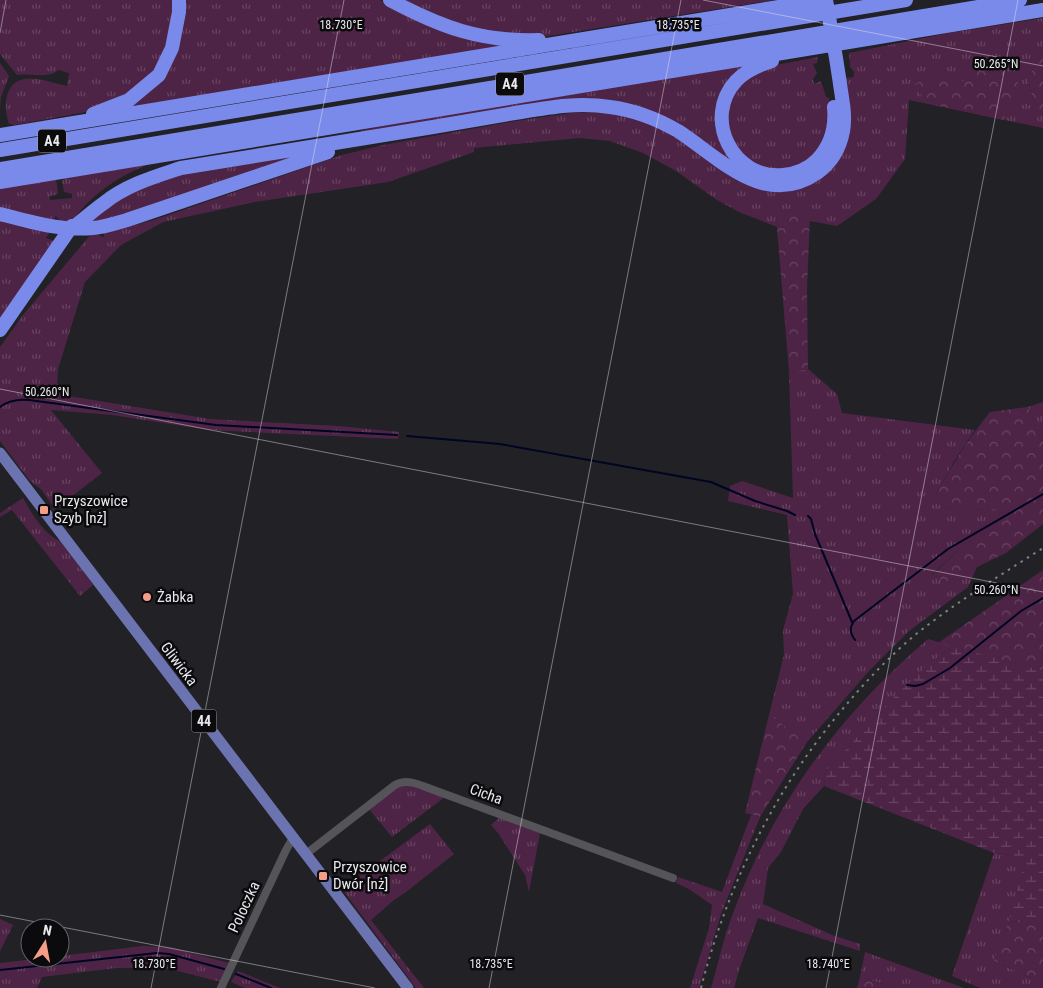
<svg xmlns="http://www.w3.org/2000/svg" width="1043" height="988" font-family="'Roboto Condensed',sans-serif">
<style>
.grass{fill:url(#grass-tufts)}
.forest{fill:url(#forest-crowns)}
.wetland{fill:url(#wetland-marsh)}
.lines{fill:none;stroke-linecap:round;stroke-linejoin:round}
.stream{stroke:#000524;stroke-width:2}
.street{stroke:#555459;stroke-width:8}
.primary{stroke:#6b74b0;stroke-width:11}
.highway{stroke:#7a8aea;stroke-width:14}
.rail{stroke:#818085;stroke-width:2;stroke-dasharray:2.5 5;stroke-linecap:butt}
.ticks{fill:none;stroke:#e9e8ec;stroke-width:1;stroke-opacity:0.45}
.poi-dot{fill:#f49e88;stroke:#0b0b0d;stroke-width:2}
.labels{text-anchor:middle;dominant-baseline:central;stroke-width:5;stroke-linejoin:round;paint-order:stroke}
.shield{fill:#0b0b0d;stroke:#a6a6a9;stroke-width:1}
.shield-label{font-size:14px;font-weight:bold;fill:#e9e8ec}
.poi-label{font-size:15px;fill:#e9e8ec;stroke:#0b0b0d;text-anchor:start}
.street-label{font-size:15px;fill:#e9e8ec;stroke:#0b0b0d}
.ticks-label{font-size:12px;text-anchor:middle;fill:#e9e8ec;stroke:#0b0b0d;stroke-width:5;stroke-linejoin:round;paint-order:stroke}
</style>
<defs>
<pattern id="grass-tufts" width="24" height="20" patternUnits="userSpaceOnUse" patternTransform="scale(1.25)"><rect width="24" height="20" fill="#4e2446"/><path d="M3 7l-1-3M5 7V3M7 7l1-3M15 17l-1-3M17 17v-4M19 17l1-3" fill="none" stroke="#684461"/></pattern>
<pattern id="forest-crowns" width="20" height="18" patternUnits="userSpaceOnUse" patternTransform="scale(1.25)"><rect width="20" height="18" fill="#4e2446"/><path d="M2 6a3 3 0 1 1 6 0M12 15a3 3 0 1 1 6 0" fill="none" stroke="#684461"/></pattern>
<pattern id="wetland-marsh" width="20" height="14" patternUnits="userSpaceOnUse" patternTransform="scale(1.25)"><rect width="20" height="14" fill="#4e2446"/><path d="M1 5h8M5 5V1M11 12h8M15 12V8" fill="none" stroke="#684461"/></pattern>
</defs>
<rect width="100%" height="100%" fill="#222126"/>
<path class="grass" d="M0 0H176L175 22 156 70 131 94 91 111 15 125 9 124C6 115 4 102 8 93 17 68 48 82 67 86L69 73 58 70C50 79 29 73 17 75L0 54Z
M182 0H380L422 22 502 45 503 47 118 110 156 81Z
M399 0H774L542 37 468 29Z
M1043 18V49L1028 79 1033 101 1043 114V128L909 100 905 159 876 199 837 226 810 221V216H776L777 227 739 212 717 200 676 171 643 153 610 141 580 138 474 148V152L388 182 255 202 163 222 121 245 85 282 58 369 57 388 62 395 210 419 338 426 399 432 398 439 209 430 112 415 51 410 102 473 53 511 52 505 41 489 30 481 0 441V347L23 315 92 233 96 232 100 236 104 237V233L154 220 342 155 383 145 516 121 571 113 598 112 627 115 661 127 739 178 808 183 845 78 854 77V72L850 67 849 53 949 33Z
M818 57 817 63 813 64 817 73 813 79 814 84 821 81 826 97 829 98 831 117 817 153 795 168 777 171 761 168 737 150 726 125 731 97 747 76 776 65Z
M0 63 9 76 1 97 0 109Z
M745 65 720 98 737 165 619 105 332 138 377 127Z
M320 148 124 218 85 224 111 202 167 175Z
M149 163 150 164C118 176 90 195 70 224L61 223 56 216 51 222 0 210V188L56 178 58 193 56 195 50 196V200L72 198V194L64 192 62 181 65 178Z
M0 217 51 230 46 238 55 241 0 322Z
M808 369 837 394 842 413 975 430 953 463 934 499 943 507 1001 511 1009 519 964 545 932 574 946 582 977 567 968 587 909 631 869 671 807 742 769 715 784 655 783 630 793 594 787 515 728 501 730 486 742 481 793 498 789 372Z
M1043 402V438L1041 442 1028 407Z
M23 498C32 514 44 535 62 542L93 585 80 596 12 510 0 517V513Z
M928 639 952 646C905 681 866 728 826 771L824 786 803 809 781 852 768 868 763 904 832 935 860 944V951L758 918 739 970 734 988H711C716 971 720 953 725 937 763 818 834 719 928 639Z
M400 783 413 785 445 797 392 837 369 809Z
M751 815 760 817 721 914 699 988H690L709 928 712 905 689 889 676 883 678 877 722 892Z
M501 816 540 833 529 892 525 875 498 833 491 825Z
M430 824 454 854 406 892 394 900 371 920 424 988H416L342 889Z
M994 853 1012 855 1025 862 1013 910 994 961 1038 981H1043V988H980L952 976Z
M0 919 13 925 0 951Z
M143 946 169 947 229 963 221 982 166 968H116L42 977 37 988H0V963L44 958H60V956Z
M865 952 964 988H897L860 977Z
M238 971 280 988H245L231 982Z"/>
<path class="forest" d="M1043 49V114L1033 101 1028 79Z
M980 55 1021 85 1003 120 926 103 915 84 934 75 963 81Z
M776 216H810L807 289 808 369 789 372Z
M1028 407 1041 442 1043 438V524L1006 553 946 582 932 575 964 545 1008 519 1001 511 942 507 934 499C950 468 968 439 990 412Z
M1043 570V671L938 643Z
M769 715 807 742 760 817 745 813Z
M1009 920 1028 925 1043 923V981H1038L994 961Z
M860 977 897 988H857Z"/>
<path class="wetland" d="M952 646 1043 671V923L1028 925 1009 920 1025 862 1012 855 994 853 824 786 826 771C865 729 905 680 952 646Z"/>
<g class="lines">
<path class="stream" d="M0 407C9 400 18 399 29 400L216 425 397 435
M407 436 500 444 711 482 755 501 787 511 795 515
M808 516 811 519 815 534 852 622
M855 640C850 633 849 628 854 621L948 549 1043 494
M907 685 915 686 923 684 950 668 1021 611 1043 598
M0 970 157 953 169 954 224 969
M236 974 271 988"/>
<path class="street" d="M306 854 395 785C407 778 420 785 431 789L673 878
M221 988 286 850 293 838"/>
<path class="primary" d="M0 453 408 988"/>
<path class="highway" d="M390 0C441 27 480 42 539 40
M772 61C759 65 746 70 736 81 702 118 733 180 783 175 795 174 808 169 817 160 831 145 836 127 834 107
M93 114 129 100 159 75 172 48 179 12V0
M0 135 821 0
M0 150 906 0
M0 169 1020 0
M0 182 1043 10
M0 214C30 222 61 231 93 228 105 227 116 223 127 220L328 152
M67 232C80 223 91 212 104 203 126 185 154 177 181 168 265 154 349 141 433 127 463 122 492 117 521 112 551 107 580 102 610 107 634 110 657 119 678 131 720 158 764 209 817 173 831 163 840 148 843 131 846 115 842 99 840 84 836 56 831 28 826 0
M0 330 72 226"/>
<path class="rail" d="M701 988C728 883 776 787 846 705 867 680 890 656 915 635 955 603 999 576 1043 548"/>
</g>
<path class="ticks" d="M703 0 1043 66M0 33 6 0M0 389 1043 592M0 915 375 988M151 988 344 0M489 988 681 0M826 988 1018 0"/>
<g class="poi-dot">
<rect x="39" y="505" width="10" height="10" rx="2.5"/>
<circle cx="147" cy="597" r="5"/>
<rect x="318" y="871" width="10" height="10" rx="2.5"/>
</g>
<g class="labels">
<g class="shield">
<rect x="496" y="72.5" width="28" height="23" rx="4"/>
<rect x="38" y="129.5" width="28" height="23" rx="4"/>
<rect x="191.5" y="709.5" width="25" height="23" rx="4"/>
</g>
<g class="shield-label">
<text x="510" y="84">A4</text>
<text x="52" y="141">A4</text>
<text x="204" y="721">44</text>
</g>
<g class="poi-label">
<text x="54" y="501">Przyszowice<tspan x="54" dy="17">Szyb [nż]</tspan></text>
<text x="157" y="597">Żabka</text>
<text x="333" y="867">Przyszowice<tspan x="333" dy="17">Dwór [nż]</tspan></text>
</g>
<g class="street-label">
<text transform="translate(179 664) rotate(53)">Gliwicka</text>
<text transform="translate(486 794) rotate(20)">Cicha</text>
<text transform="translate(244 907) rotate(-65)">Poloczka</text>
</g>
</g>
<g class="ticks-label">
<text x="341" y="29">18.730°E</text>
<text x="678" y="29">18.735°E</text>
<text x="996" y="68">50.265°N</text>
<text x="47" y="396">50.260°N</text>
<text x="996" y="594">50.260°N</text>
<text x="154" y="968">18.730°E</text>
<text x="491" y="968">18.735°E</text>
<text x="828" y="968">18.740°E</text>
</g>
<g transform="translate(45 943) rotate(11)"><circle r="24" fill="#0b0b0d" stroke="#646366"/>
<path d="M0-4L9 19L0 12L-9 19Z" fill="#f49e88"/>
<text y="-8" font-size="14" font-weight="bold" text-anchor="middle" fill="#e9e8ec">N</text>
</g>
</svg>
